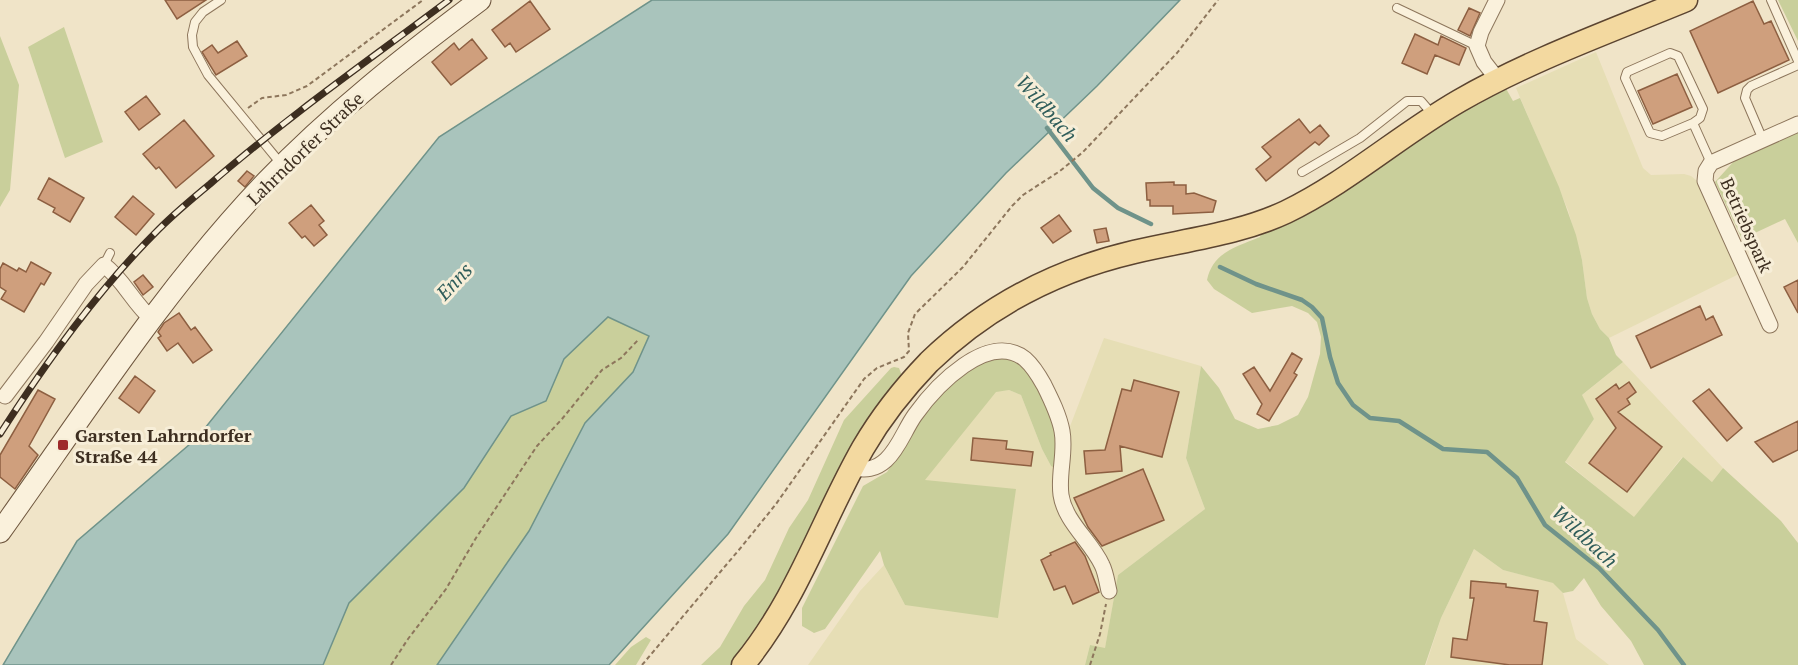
<svg xmlns="http://www.w3.org/2000/svg" width="1798" height="665" font-family="'PT Serif',serif">
<style>
.farmland{fill:#e6deb5}
.green{fill:#c9cf9b}
.water{fill:#a9c4bc;stroke:#6f938a;stroke-width:1.5}
.lines{fill:none;stroke-linecap:round;stroke-linejoin:round}
.stream{stroke:#6f938a;stroke-width:4.5}
.building{fill:#cf9f7d;stroke:#8d5f41;stroke-width:1.5}
.lane-casing{stroke:#8d765c;stroke-width:10}
.street-casing{stroke:#8d765c;stroke-width:17}
.secondary-casing{stroke:#6f573f;stroke-width:23}
.primary-casing{stroke:#5b4430;stroke-width:25}
.path{stroke:#8d765c;stroke-width:2;stroke-dasharray:4.5 3;stroke-linecap:butt}
.lane{stroke:#faf1dc;stroke-width:8}
.street{stroke:#faf1dc;stroke-width:15}
.secondary{stroke:#faf1dc;stroke-width:21}
.primary{stroke:#f3d9a0;stroke-width:22}
.rail-casing{stroke:#3d2e20;stroke-width:7}
.rail{stroke:#f7eed8;stroke-width:4.5;stroke-dasharray:14;stroke-linecap:butt}
.poi-dot{fill:#9e2a2b;stroke:#f7eed8;stroke-width:2}
.labels{text-anchor:middle;dominant-baseline:central;stroke-width:6;stroke-linejoin:round;paint-order:stroke}
.street-label{font-size:18px;fill:#3d2e20;stroke:#f7eed8}
.poi-label{font-size:18px;font-weight:bold;fill:#3d2e20;stroke:#f7eed8;text-anchor:start}
.water-label{font-size:20px;font-style:italic;fill:#2f5d5a;stroke:#f7eed8}
</style>
<rect width="100%" height="100%" fill="#f0e4c8"/>
<path class="farmland" d="M1596 52 1643 168 1651 175 1684 174 1691 176 1696 180 1739 274 1609 338 1600 329 1592 314 1587 298 1582 260 1568 210 1516 88Z
M1104 338 1201 366 1186 458 1205 509 1118 575 1105 649 1090 645 1085 665H808L860 591 884 565 905 605 923 481 996 391 1009 390 1021 395 1042 449 1051 466 1069 429Z
M1623 362 1723 468 1712 482 1682 457 1634 518 1565 461 1594 419 1581 396Z
M1474 549 1503 570 1554 583 1563 593 1576 639 1609 665H1426L1441 618Z"/>
<path class="green" d="M1778 0H1798V41Z
M64 27 103 142 65 158 28 47Z
M0 36 19 85 10 190 0 207Z
M1504 85 1513 101 1520 98 1559 187 1576 235 1582 260 1587 298 1592 314 1600 329 1609 338 1616 355 1623 362 1582 395 1594 419 1565 462 1634 517 1683 457 1712 482 1723 468 1781 521 1798 543V665H1644L1631 641 1601 606 1584 578 1573 591 1563 593 1553 583 1503 570 1474 549 1441 618 1425 665H1085L1090 645 1105 648 1118 575 1205 509 1186 458 1201 366 1219 388 1235 419 1258 429 1278 425 1298 415 1308 397 1320 354 1321 337 1317 322 1308 313 1292 306 1252 313 1214 289 1207 280C1213 252 1236 247 1260 237L1263 228Z
M1798 131V243L1785 219 1742 239 1715 182 1736 159Z
M607 317 650 336 633 372 585 423 529 531 437 665H323L349 603 464 488 511 416 546 401 564 359Z
M998 354 1026 366 1060 433 1055 468 1051 466 1042 449 1021 395 1009 390 996 392 925 480 1016 489 998 618 905 605 884 565 880 551 825 629 814 633 802 626V608L863 486 887 472 932 401 960 374Z
M894 367 899 368 902 376 749 644 732 665H701L720 647 744 606 765 580 789 528 808 500 844 420 891 368Z
M646 637 651 640 636 665H615L631 647Z"/>
<path class="water" d="M652 0H1180L1097 86 1006 173 911 276 728 534 609 665H437L529 531 585 423 633 372 649 336 608 317 564 359 546 401 511 416 464 488 349 603 323 665H3L77 541 197 438 439 137Z"/>
<g class="lines">
<path class="stream" d="M1047 128 1093 188 1118 208 1151 224
M1220 267 1256 284 1302 300 1312 307 1322 318 1330 357 1338 383 1353 405 1370 418 1399 421 1443 449 1487 452 1517 478 1545 525 1599 568 1658 630 1684 665"/>
</g>
<path class="building" d="M165 0H206L177 19Z
M530 1 550 29 516 52 510 43 505 47 492 30Z
M1753 1 1764 24 1771 21 1789 60 1718 93 1690 31Z
M1469 8 1480 13 1470 36 1458 30Z
M1415 34 1438 45 1441 36 1466 48 1459 65 1435 55 1427 74 1402 63Z
M472 39 487 58 451 85 432 62 454 43 459 50Z
M237 41 247 56 216 75 202 52 212 45 218 53Z
M1677 74 1692 107 1653 124 1638 91Z
M146 96 160 114 139 130 125 112Z
M1299 119 1310 133 1320 125 1329 136 1319 145 1315 142 1266 181 1256 169 1271 157 1262 147Z
M184 120 214 156 176 188 159 167 156 169 143 154Z
M247 171 254 176 245 187 238 181Z
M49 178 84 198 70 222 53 212 55 208 38 199Z
M1174 182V185H1186V194L1194 193 1216 201 1213 212 1173 214V206H1150V200H1147L1146 183Z
M133 196 154 214 136 235 115 217Z
M311 205 324 221 319 225 327 235 314 246 305 236 302 238 289 223Z
M1059 215 1071 231 1053 243 1041 228Z
M1106 228 1109 241 1097 243 1094 230Z
M31 262 51 273 44 285 41 283 24 312 1 299 6 291 0 287V269L3 263 17 271 19 268 26 272Z
M143 275 153 287 143 295 134 282Z
M1798 280V313L1784 287Z
M1700 306 1706 320 1713 316 1722 335 1651 368 1636 336Z
M179 313 191 330 195 327 212 350 193 363 178 343 167 351 158 338 161 336 158 332 164 323Z
M1292 353 1302 359 1294 373 1297 375 1269 421 1257 414 1262 404 1243 374 1254 367 1270 391Z
M135 376 155 391 139 413 119 398Z
M1134 380 1179 392 1162 457 1120 446 1122 471 1086 474 1084 451 1105 450 1122 389 1131 391Z
M1629 382 1636 392 1627 399 1630 404 1618 412 1662 447 1627 492 1589 463 1616 428 1596 399 1616 384 1619 389Z
M1709 389 1742 428 1727 441 1693 401Z
M38 390 55 399 29 446 38 455 15 489 0 477V455Z
M1798 421V450L1773 462 1755 442Z
M973 438 1007 441 1006 449 1033 452 1031 466 971 460Z
M1143 469 1164 520 1102 546 1088 527 1074 498Z
M1075 542 1085 556 1099 592 1073 604 1065 586 1054 590 1041 560 1051 555 1050 553Z
M1471 581 1506 584V587L1538 591 1534 621 1547 623 1542 665H1510L1451 657 1453 638 1467 640 1474 598H1470Z"/>
<g class="lines">
<g class="lane-casing">
<path id="lane" d="M221 0 203 12 195 22 192 35 193 47 208 75 282 165
M1771 0 1798 61
M1397 8 1477 46
M1693 123 1662 136 1650 133 1625 78 1627 72 1670 53 1678 56 1703 109 1700 118 1693 123 1711 163
M1763 140 1745 98 1747 90 1751 86 1798 65
M1302 172 1360 138 1407 101H1421L1433 115
M104 265 110 253"/>
</g>
<g class="street-casing">
<path id="street" d="M1497 0 1481 32 1477 46 1484 62 1498 80
M1770 325 1705 181 1706 171 1711 163 1798 124
M5 396 46 342 86 284 104 265C124 280 133 303 152 319
M852 468C866 470 875 470 886 460 899 448 905 429 915 415 935 387 988 330 1025 359 1033 366 1039 376 1044 385 1051 399 1059 415 1062 431 1066 452 1058 474 1061 495 1065 522 1091 541 1102 565 1106 573 1107 583 1109 591"/>
</g>
<g class="secondary-casing">
<path id="secondary" d="M0 532C85 413 165 288 266 182 331 114 405 56 480 0"/>
</g>
<g class="primary-casing">
<path id="primary" d="M743 665C798 598 821 522 863 448 881 417 904 388 929 362 987 306 1057 270 1134 252 1185 240 1239 234 1286 212 1348 182 1400 135 1459 101 1532 59 1609 32 1686 0"/>
</g>
<path class="path" d="M248 108 262 98 286 95 307 86 423 0
M391 665 408 639 446 589 476 538 537 446 562 419 602 370 621 358 639 339
M642 665 743 545 776 504 864 379 877 368 904 357 909 351 908 333 915 314 963 267 1012 206 1023 195 1060 171 1083 152 1138 94 1177 53 1218 0
M1090 665 1100 634 1106 604"/>
<use href="#lane" class="lane"/>
<use href="#street" class="street"/>
<use href="#secondary" class="secondary"/>
<use href="#primary" class="primary"/>
<g class="rail-casing">
<path id="rail" d="M0 434C47 361 97 291 159 229 175 213 193 198 210 184 286 118 369 60 449 0"/>
</g>
<use href="#rail" class="rail"/>
</g>
<rect class="poi-dot" x="57" y="439" width="12" height="12" rx="3"/>
<g class="labels">
<g class="street-label">
<text transform="translate(305 148) rotate(-44)">Lahrndorfer Straße</text>
<text transform="translate(1747 225) rotate(66)">Betriebspark</text>
</g>
<g class="poi-label">
<text x="75" y="435">Garsten Lahrndorfer<tspan x="75" dy="21">Straße 44</tspan></text>
</g>
<g class="water-label">
<text transform="translate(1047 108) rotate(49)">Wildbach</text>
<text transform="translate(454 281) rotate(-47)">Enns</text>
<text transform="translate(1585 536) rotate(43)">Wildbach</text>
</g>
</g>
</svg>
